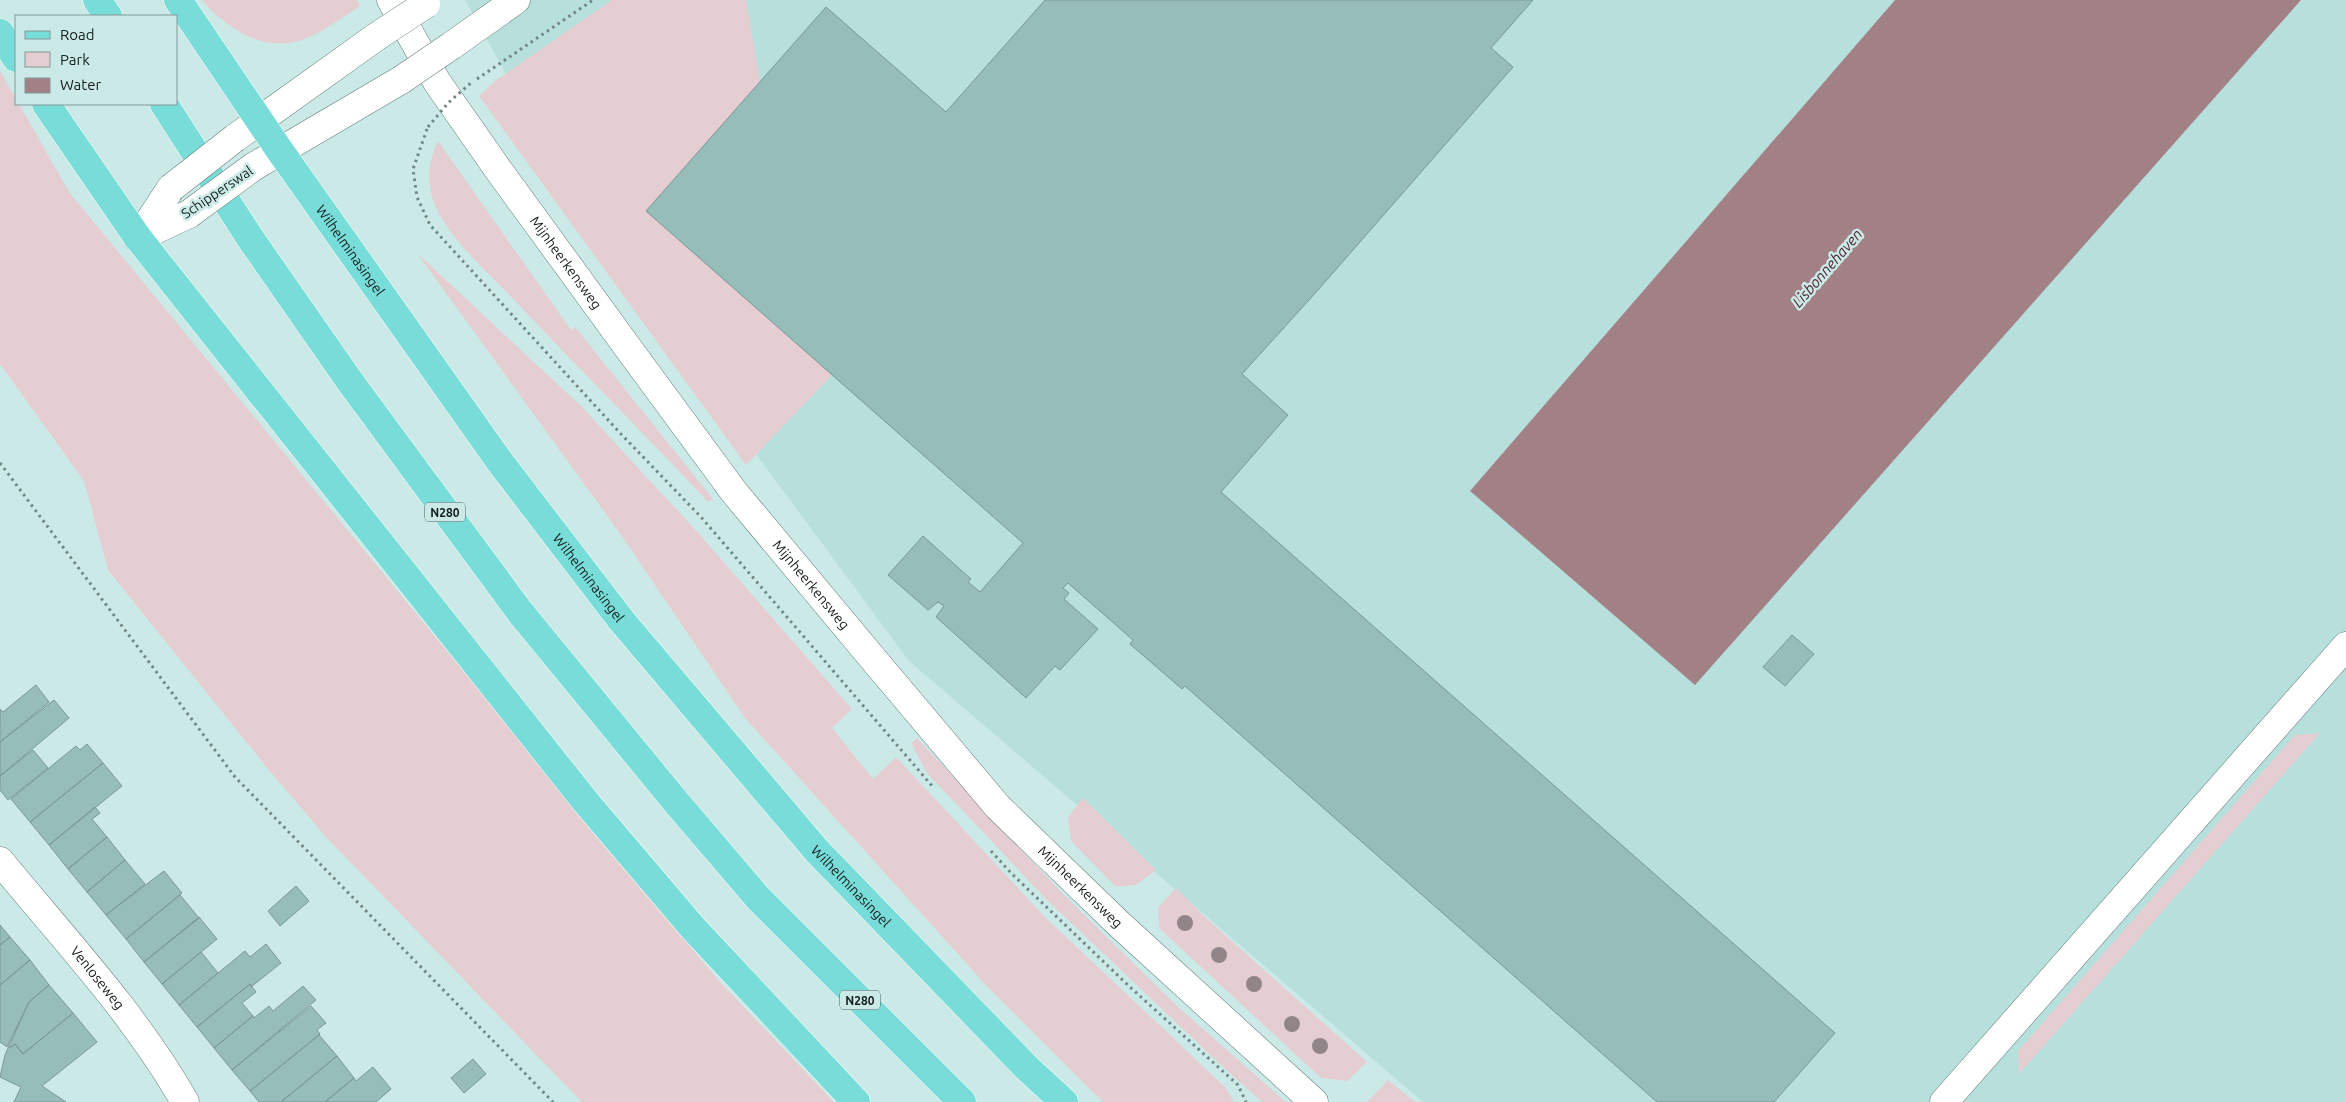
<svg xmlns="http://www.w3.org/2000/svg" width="2346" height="1102" font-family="Ubuntu,sans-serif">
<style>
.built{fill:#b7dfdb}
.green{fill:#e4ced1}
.water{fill:#a28186}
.building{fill:#97bdb9;stroke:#7a9794}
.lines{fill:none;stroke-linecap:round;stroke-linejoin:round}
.minor-casing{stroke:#627e7b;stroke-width:29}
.major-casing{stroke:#fff;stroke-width:29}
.path{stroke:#718684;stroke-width:3;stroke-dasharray:2.5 4;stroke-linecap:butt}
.minor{stroke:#fff;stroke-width:28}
.major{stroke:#78ddd8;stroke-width:28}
.minor-bridge-casing{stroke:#627e7b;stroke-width:29;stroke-linecap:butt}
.path-bridge{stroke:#718684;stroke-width:3;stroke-dasharray:2.5 4;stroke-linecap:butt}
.minor-bridge{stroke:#fff;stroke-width:28}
.tree{fill:#928589}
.labels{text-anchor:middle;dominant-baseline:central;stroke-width:5;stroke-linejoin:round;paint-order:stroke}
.shield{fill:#cbeae7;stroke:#4a5a59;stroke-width:1}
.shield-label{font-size:12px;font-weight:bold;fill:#121d1c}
.street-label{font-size:14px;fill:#121d1c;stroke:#cbeae7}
.water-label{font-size:15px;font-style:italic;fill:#4d1e29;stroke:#cbeae7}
</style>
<rect width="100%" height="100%" fill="#cbeae7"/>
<path class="built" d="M465 0H1895L1470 491 1695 684 2301 0H2346V1102H1423L909 661 600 243Z"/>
<path class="green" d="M202 0H357L360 6C343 17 325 31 307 38 265 55 228 30 202 0Z
M612 0H746L760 82 646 211 832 375 746 465 479 96 495 81Z
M0 71 16 99V104H19L69 192 718 980 834 1102H582L326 837 268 769 108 570 84 481 0 364Z
M438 141 571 330 575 327 713 499 708 502C645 434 579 369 516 302 491 276 452 241 437 210 426 186 427 164 438 141Z
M417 253 581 406 701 536 852 709 832 728 873 779 896 757 1045 917 1225 1087 1234 1102H1103L984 983 745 718 621 535Z
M2320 733 2019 1074 2018 1051 2295 735Z
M917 738 1065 896 1178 1007 1286 1102H1262L1223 1067 1046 899 927 773 911 743Z
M1083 798 1156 870 1136 885 1116 887 1071 841 1068 817Z
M1176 888 1205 917 1367 1062 1347 1081 1321 1078 1159 928 1158 908Z
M1388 1080 1415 1102H1367Z"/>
<path class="water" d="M1895 0H2301L1695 685 1470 491Z"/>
<path class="building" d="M1045 0H1533L1491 48 1513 67 1318 290 1242 374 1288 415 1221 492 1835 1033 1774 1102H1657L1185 686 1182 689 1130 644 1133 640 1068 583 1063 588 1069 593 1064 599 1098 629 1060 670 1055 666 1026 698 936 617 944 606 938 602 928 610 888 575 923 536 971 579 968 582 980 592 1023 543 646 211 826 7 946 112Z
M1792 635 1814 654 1785 686 1763 667Z
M36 685 49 702 0 742V709L3 712Z
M54 700 69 718 0 776V742Z
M87 744 103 763 30 822 11 799 76 746 80 750Z
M33 750 48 768 8 800 0 790V776Z
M103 763 122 786 49 845 30 822Z
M95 807 100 813 92 819 107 837 68 869 49 845Z
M107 837 125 860 87 892 68 869Z
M125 860 145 884 106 915 87 892Z
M164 871 182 893 126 939 106 915Z
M296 886 309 901 280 926 268 911Z
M180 895 199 918 144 962 126 939Z
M199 917 217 939 162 984 144 962Z
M0 925 10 937 0 945Z
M10 937 30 960 0 985V945Z
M266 944 281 963 251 987 250 984 197 1027 179 1005 245 951 250 957Z
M201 952 218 973 179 1005 162 984Z
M30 960 49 985 29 1002 7 1047 0 1042V985Z
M250 984 256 992 242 1003 253 1016 214 1048 197 1027Z
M49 985 73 1013 23 1054 15 1044 11 1047 9 1046 29 1002Z
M303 986 316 1000 232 1070 214 1048 253 1016 254 1018 269 1006 273 1011Z
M311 1006 326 1023 317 1030 320 1034 250 1091 232 1070Z
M73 1013 97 1042 42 1086 66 1102H14L21 1087 0 1077 5 1055 9 1046 11 1047 15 1044 23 1054Z
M319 1035 337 1056 281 1102H259L250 1091Z
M337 1056 354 1078 325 1102H281Z
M473 1059 486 1074 464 1093 451 1078Z
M373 1067 391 1089 376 1102H325L354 1078 356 1081Z"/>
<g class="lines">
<g class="minor-casing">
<g id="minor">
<path id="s1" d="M391 0 437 82 497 168 631 352 734 492 869 654 998 807 1119 924 1314 1102"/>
<path d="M451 46 516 0"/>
<path d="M235 138 376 37"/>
<path d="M253 167 401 80"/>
<path d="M138 238 171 188"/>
<path d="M138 238 189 214"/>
<path id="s2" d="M0 861C64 939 135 1014 185 1102"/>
<path d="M1944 1102 2346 646"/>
</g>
</g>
<g class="major-casing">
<g id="major">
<path d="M97 0 108 16"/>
<path id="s3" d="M178 0 280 151 500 462 621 620 817 851 1027 1068 1064 1102"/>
<path d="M0 33 16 58"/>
<path d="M46 104 138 238 585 801 693 928 856 1102"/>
<path d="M164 104 250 238 351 383 520 612 676 802 758 898 962 1102"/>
</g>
</g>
<path class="path" d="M477 79 593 0
M427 129 413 169 417 197 430 225 620 433 701 517 933 787
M0 463 235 777 553 1102
M991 851 1011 873 1130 987 1238 1085 1246 1102"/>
<use href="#minor" class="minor"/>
<use href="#major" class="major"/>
<g class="minor-bridge-casing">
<path id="minor-bridge" d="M376 37 426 4
M401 80 451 46
M171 188 235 138
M189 214 253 167"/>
</g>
<path class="path-bridge" d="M428 127 448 103 472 82"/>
<use href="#minor-bridge" class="minor-bridge"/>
</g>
<g class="tree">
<circle cx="1185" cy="923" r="8"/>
<circle cx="1219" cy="955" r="8"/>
<circle cx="1254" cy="984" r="8"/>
<circle cx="1292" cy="1024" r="8"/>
<circle cx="1320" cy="1046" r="8"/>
</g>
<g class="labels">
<g class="shield">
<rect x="425" y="502.5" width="40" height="19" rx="4"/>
<rect x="840" y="990.5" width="40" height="19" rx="4"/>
</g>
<g class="shield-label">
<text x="445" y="512">N280</text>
<text x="860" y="1000">N280</text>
</g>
<g class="street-label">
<text transform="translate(217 192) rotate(-34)">Schipperswal</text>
<text stroke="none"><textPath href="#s3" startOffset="304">Wilhelminasingel</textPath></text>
<text stroke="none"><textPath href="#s1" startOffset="316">Mijnheerkensweg</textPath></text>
<text stroke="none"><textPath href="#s3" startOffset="709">Wilhelminasingel</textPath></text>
<text stroke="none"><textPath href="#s1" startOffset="721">Mijnheerkensweg</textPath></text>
<text stroke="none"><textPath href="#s3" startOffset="1114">Wilhelminasingel</textPath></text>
<text stroke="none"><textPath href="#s1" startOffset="1126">Mijnheerkensweg</textPath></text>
<text stroke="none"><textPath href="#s2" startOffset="152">Venloseweg</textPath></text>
</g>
<g class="water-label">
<text transform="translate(1827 268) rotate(-49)">Lisbonnehaven</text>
</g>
</g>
<rect x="15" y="15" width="162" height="90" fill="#cbeae7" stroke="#819896"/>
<rect x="25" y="31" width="25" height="8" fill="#78ddd8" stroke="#819896"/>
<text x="60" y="40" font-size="15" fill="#121d1c">Road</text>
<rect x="25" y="52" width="25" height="15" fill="#e4ced1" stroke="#819896"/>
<text x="60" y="65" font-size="15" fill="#121d1c">Park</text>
<rect x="25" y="78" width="25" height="15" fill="#a28186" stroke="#819896"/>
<text x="60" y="90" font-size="15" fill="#121d1c">Water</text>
</svg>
